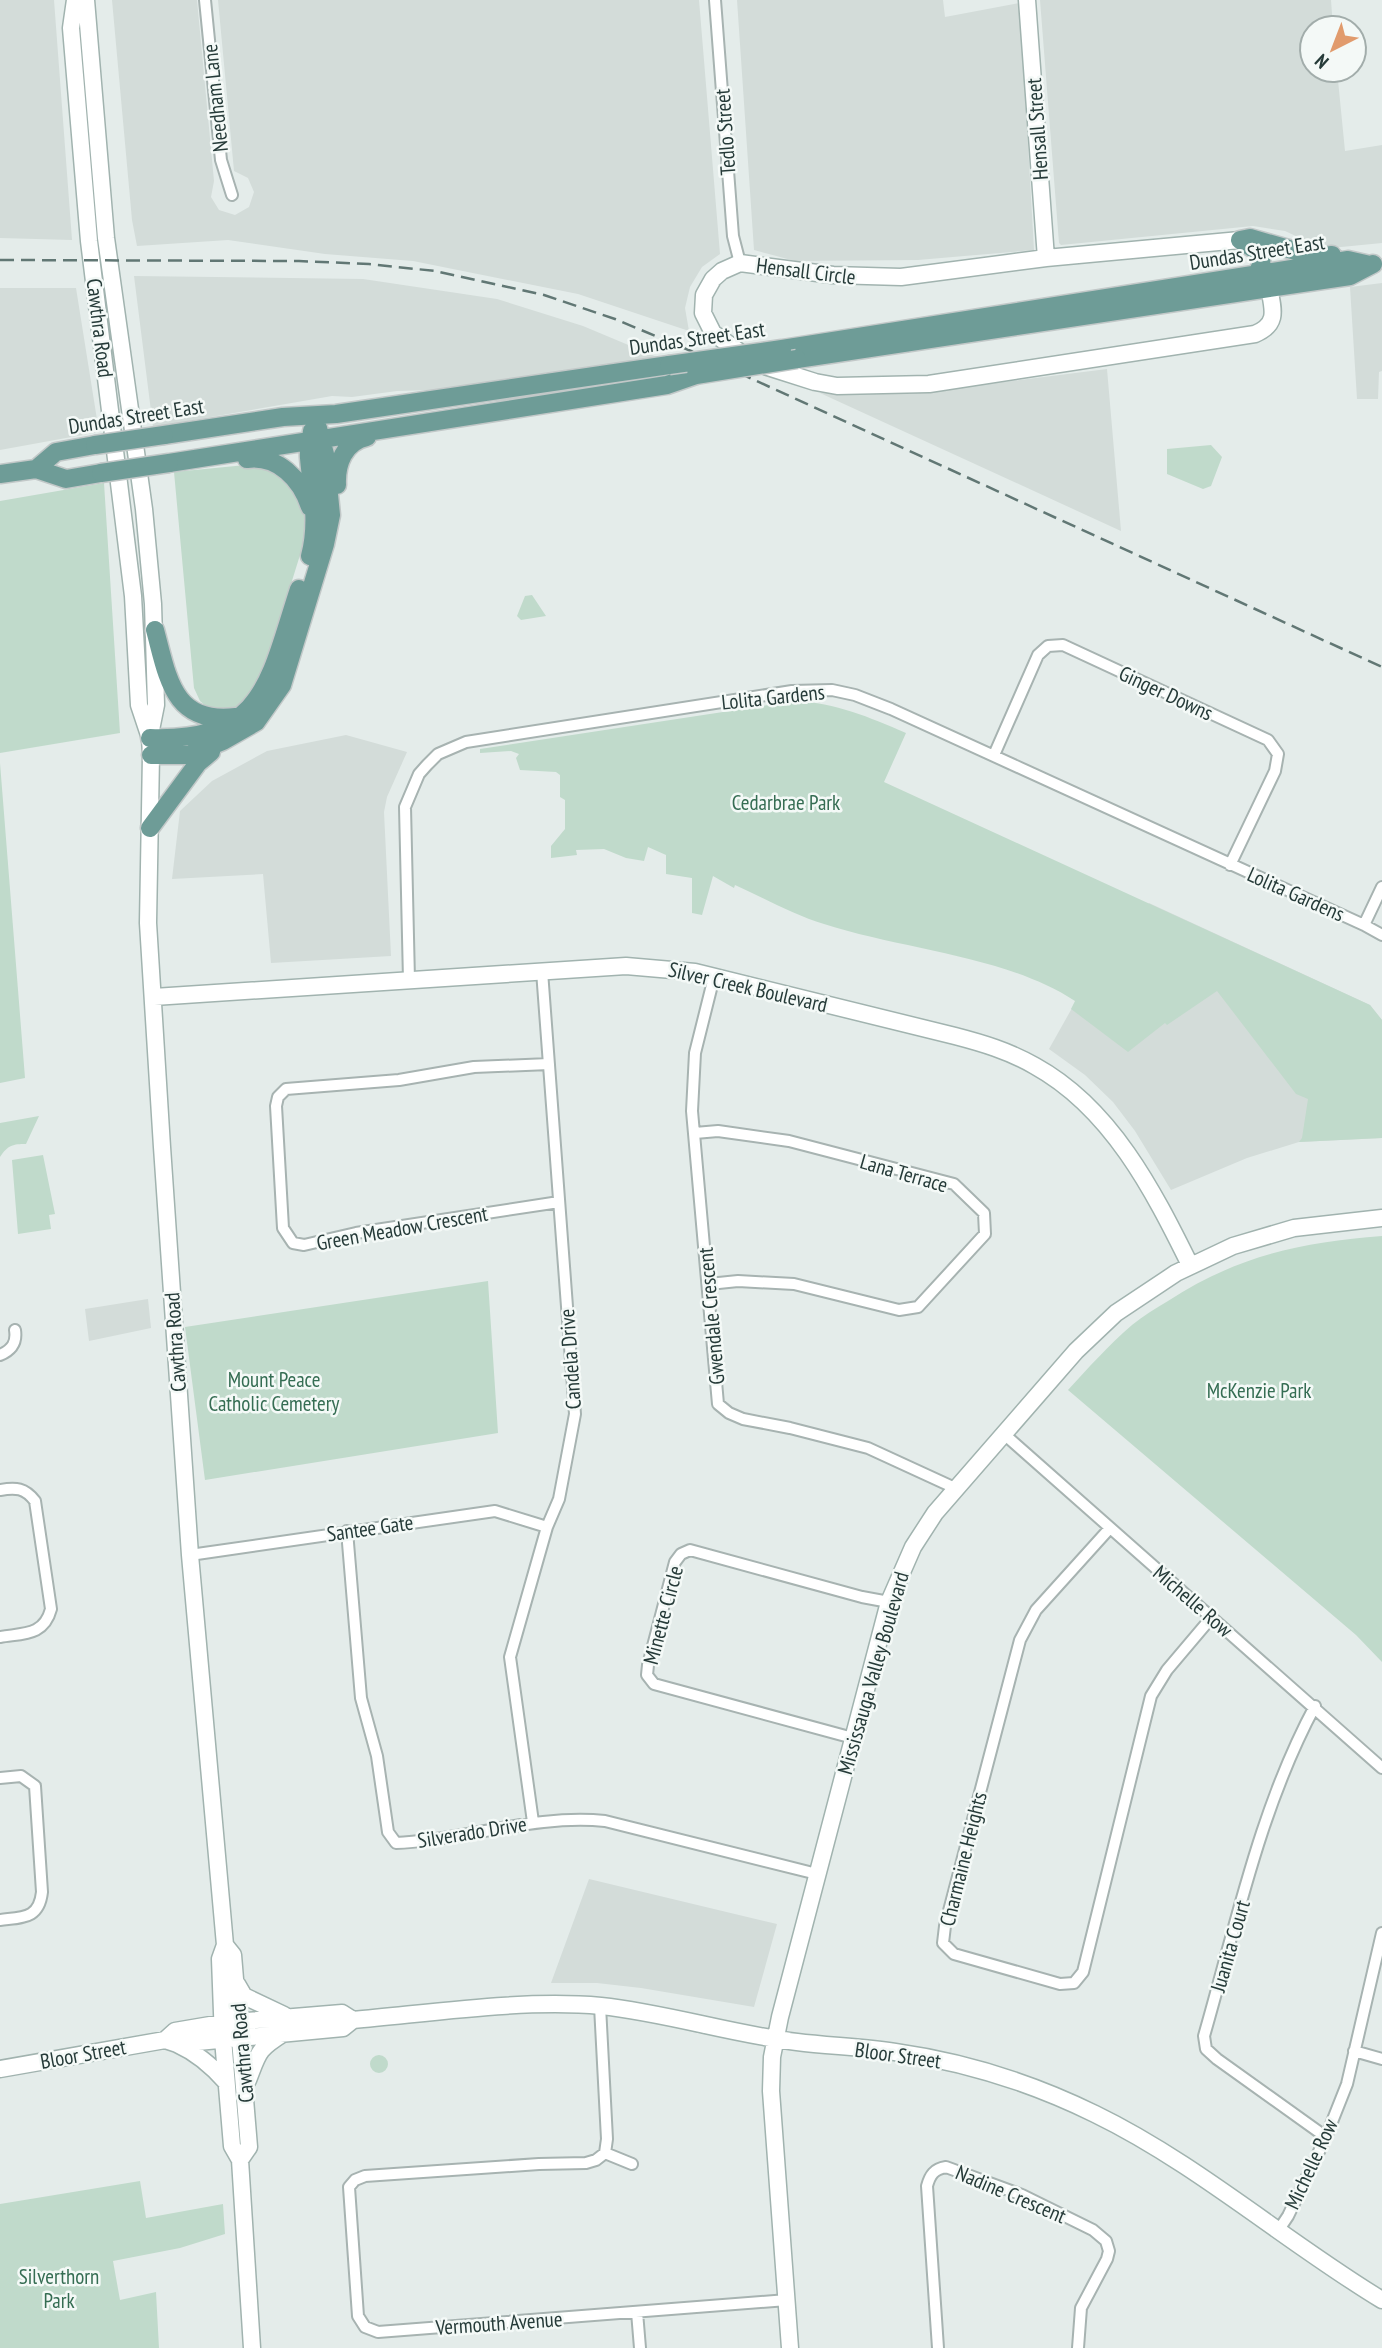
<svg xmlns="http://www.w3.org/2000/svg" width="1382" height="2348" font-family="'PT Sans Narrow',sans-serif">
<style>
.built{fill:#d3dcd9}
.green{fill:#c0dacb}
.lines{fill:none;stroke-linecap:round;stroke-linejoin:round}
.street-casing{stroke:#a7b3b1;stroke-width:14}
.secondary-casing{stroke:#a1b3af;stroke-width:19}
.primary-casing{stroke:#c2c8c8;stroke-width:21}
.street{stroke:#fff;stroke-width:10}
.secondary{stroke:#fff;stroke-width:16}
.primary{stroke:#6e9c97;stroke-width:18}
.rail{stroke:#617774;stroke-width:2.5;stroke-dasharray:14 7;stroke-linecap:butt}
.primary-bridge-casing{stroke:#c2c8c8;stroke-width:21;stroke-linecap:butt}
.primary-bridge{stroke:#6e9c97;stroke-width:18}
.labels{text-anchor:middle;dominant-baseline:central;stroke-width:5;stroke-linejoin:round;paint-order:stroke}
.street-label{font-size:21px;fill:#263b39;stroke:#f4f9f7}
.park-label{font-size:21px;fill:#356d53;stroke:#f4f9f7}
</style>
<rect width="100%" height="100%" fill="#e4ecea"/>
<path class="built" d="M0 0H54L72 240 0 238Z
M112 0H197L214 181 211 197 219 210 235 215 249 207 254 192 248 178 234 171 218 0H699L720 254 702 267 690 287 685 308 689 331 578 294 413 261 325 254 228 240 137 246 132 220Z
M737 0H943L945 17 1020 3 1034 250 918 260 795 261 754 250Z
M1040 0H1331L1333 28H1312V70H1337L1345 151 1382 145V243L1331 248 1311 243 1285 231 1253 226 1061 245 1059 243Z
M134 276 363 279 497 299 583 326 657 357 433 390 397 391 352 397 332 396 153 427Z
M1382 283V371L1379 372 1378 399H1357L1350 287Z
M0 288H76L99 432 0 450Z
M1107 369 1121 531 820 393 907 394Z
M346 735 407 752 387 797 384 812 391 956 271 963 263 874 172 879 180 811 212 781 267 751Z
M1149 903 1370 1005 1382 1020V1138L1299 1142 1247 1158 1171 1190 1135 1131 1113 1102 1085 1075 1049 1049 1076 1001Z
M148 1299 151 1328 89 1341 85 1309Z
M589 1879 777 1924 754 2007 641 1988 597 1983H551Z"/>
<path class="green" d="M1211 445 1222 457 1211 486 1203 489 1167 474V449Z
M256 464 286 476 307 515 305 539 263 674 256 691 236 710H210L200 701 194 688 174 472Z
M104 483 120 733 0 753V501Z
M532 595 546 616 521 620 517 616 525 596Z
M795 701C836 703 869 717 906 733L884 782 1370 1005 1382 1020V1138L1299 1142 1302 1138 1308 1099 1296 1094 1217 991 1167 1025 1165 1023 1128 1052 1071 1009 1075 1001C1004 955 904 950 824 924 794 915 764 898 735 885L734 888 713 876 702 915 692 913V878L666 874V855L648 847 644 861 626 858 604 849 576 850 577 855 551 858V846L565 829V800L560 797V775L556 772 520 770 516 758 519 754 511 751 480 753V749Z
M0 763 25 1078 0 1083Z
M39 1116 26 1144C13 1144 8 1145 0 1157V1123Z
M43 1155 55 1214 49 1215 51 1229 18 1234 12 1160Z
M1382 1236V1662L1356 1635 1068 1390C1089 1367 1109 1345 1132 1325 1143 1316 1156 1308 1168 1301 1237 1256 1302 1242 1382 1236Z
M488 1281 498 1433 205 1480 185 1327Z
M370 2064a9 9 0 1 1 18 0a9 9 0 1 1-18 0Z
M140 2181 146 2218 223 2204 225 2234 180 2248 113 2261 120 2300 156 2292 159 2348H0V2204Z"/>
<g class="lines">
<g class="street-casing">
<path id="street" d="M205 0 221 160 232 195
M715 0 733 236 740 263
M994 755 1038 655 1048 646 1063 645 1268 740 1278 754 1275 771 1230 865
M1364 925 1382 887
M714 977 695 1053 692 1111 718 1404 729 1413 743 1419 790 1428 868 1448 955 1488
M409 980 405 807 419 774 427 765 438 754 466 742 792 691 832 690 855 695 891 709 1364 925 1382 935
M549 1064 474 1067 399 1080 286 1089 278 1097 276 1106 283 1228 293 1243 304 1245 356 1233 559 1202
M695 1133 718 1131 789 1141 954 1184 984 1213 985 1234 918 1307 899 1310 794 1284 738 1281 709 1284
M0 1355C12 1350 17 1343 15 1330
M1004 1434 1382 1768
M0 1490C16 1487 25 1488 35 1501L51 1609C44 1636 23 1633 0 1637
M1110 1528 1036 1610 1020 1640 945 1926 943 1943 954 1954 1060 1984 1074 1983 1083 1972 1151 1696 1167 1670 1211 1618
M347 1531 361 1698 377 1756 388 1832 396 1843C467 1840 534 1814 605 1821L817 1874
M190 1555 495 1511 547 1527
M1315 1706C1260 1808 1236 1925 1204 2036L1206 2049 1217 2059 1326 2137
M853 1738 654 1684 647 1675 648 1665 675 1562 681 1554 690 1550 862 1597 889 1602
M0 1778 21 1776 35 1786 42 1892C39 1919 23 1917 0 1920
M533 1822 510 1657 547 1527 559 1499 575 1414 542 971
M600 2006 607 2139 605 2153 596 2160 586 2163 539 2164 365 2176 355 2180 349 2187 358 2316 365 2327 378 2332 787 2300
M1354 2051 1382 2059
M605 2153 632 2164
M1278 2231 1288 2216 1326 2137 1347 2084 1382 1933
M637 2312 640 2348
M938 2348 927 2186C930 2175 934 2169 946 2167L1022 2195 1093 2230 1106 2241 1109 2251 1107 2259 1081 2308 1078 2348"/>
</g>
<g class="secondary-casing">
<path id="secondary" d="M75 0 71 28 89 241 133 596 139 705 150 738 151 755 148 923 162 1147 190 1555 225 1945 220 1959 223 2039 232 2146 240 2160 252 2348
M86 0 106 238 144 509 153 604 156 705 150 735
M1027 0 1046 258
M1240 240 1046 258 901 277 833 275 740 263 722 271 713 279 704 295 703 313 713 333 755 363 815 382 837 386 929 384 1255 334C1279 324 1273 309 1269 288
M154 997 626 966 695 972 955 1036C982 1043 1009 1051 1035 1066 1111 1108 1153 1190 1190 1265
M225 1945 233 1955 249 2147 240 2160
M237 1984 244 1996 284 2015
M165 2040 175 2031 222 2023 342 2013 353 2020
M177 2044C197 2053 212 2066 226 2082
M0 2069 165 2040 177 2044 343 2028 353 2020C432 2013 523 1999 601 2006 667 2013 731 2034 797 2042 829 2046 863 2047 895 2052 965 2062 1032 2083 1095 2114 1196 2163 1286 2242 1382 2300
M248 2080C259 2052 257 2050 284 2033
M790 2348 771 2091 772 2057 780 2017 889 1602 913 1547 935 1513 1076 1351 1116 1313 1176 1273 1233 1246 1294 1228 1382 1218"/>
</g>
<g class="primary-casing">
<path id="primary" d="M1240 240 1250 238 1317 257 1332 255
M1240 240 1260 253C1263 263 1261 269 1254 276
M782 349 1348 260 1370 265
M797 359 1350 276 1373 264
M164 435 283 417 336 414 669 365
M247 459C278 455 301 479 310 507
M169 463 667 385 696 375
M36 469 56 452 95 445
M0 474 36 469 66 479 101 473
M337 485C336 464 344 442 367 437
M310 556C319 523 312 492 309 458 308 450 311 440 312 431
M155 630C168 678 173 725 236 717
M150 738C265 742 269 680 299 589
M151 755H189L223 741 256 722 282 685 325 544 331 515 325 454 318 428
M150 828 198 763 211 752"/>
</g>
<use href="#street" class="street"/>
<use href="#secondary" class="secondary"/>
<use href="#primary" class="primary"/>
<path class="rail" d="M0 260 299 261 369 264 435 271 544 295 615 319 691 351 1382 667"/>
<g class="primary-bridge-casing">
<path id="primary-bridge" d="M669 365 782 349
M696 375 797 359
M95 445 164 435
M101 473 169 463"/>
</g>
<use href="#primary-bridge" class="primary-bridge"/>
</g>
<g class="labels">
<g class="street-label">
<text transform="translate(215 98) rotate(-96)">Needham Lane</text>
<text transform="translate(1037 129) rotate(-94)">Hensall Street</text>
<text transform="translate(725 132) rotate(-94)">Tedlo Street</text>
<text transform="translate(1257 252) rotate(-9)">Dundas Street East</text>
<text transform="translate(806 271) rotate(7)">Hensall Circle</text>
<text transform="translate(100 328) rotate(83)">Cawthra Road</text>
<text transform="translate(697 338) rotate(-8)">Dundas Street East</text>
<text transform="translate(136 416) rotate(-9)">Dundas Street East</text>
<text transform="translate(1166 693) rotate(25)">Ginger Downs</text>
<text transform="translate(773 697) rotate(-6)">Lolita Gardens</text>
<text transform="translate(1296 894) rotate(24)">Lolita Gardens</text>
<text transform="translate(748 987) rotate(13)">Silver Creek Boulevard</text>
<text transform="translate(904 1173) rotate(16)">Lana Terrace</text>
<text transform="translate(402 1228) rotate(-10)">Green Meadow Crescent</text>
<text transform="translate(711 1316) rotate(-95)">Gwendale Crescent</text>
<text transform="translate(175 1342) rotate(-94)">Cawthra Road</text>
<text transform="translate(570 1359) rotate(-94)">Candela Drive</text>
<text transform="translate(370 1528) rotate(-8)">Santee Gate</text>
<text transform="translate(1193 1601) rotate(41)">Michelle Row</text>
<text transform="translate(663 1615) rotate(-75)">Minette Circle</text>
<text transform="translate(873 1673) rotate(-74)">Mississauga Valley Boulevard</text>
<text transform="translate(472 1832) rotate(-9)">Silverado Drive</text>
<text transform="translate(963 1859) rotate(-76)">Charmaine Heights</text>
<text transform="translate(1230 1946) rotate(-74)">Juanita Court</text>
<text transform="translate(242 2053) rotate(-95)">Cawthra Road</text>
<text transform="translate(83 2054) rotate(-10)">Bloor Street</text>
<text transform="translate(898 2055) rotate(8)">Bloor Street</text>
<text transform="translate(1311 2164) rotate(-65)">Michelle Row</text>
<text transform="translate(1011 2194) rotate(23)">Nadine Crescent</text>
<text transform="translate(499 2323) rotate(-4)">Vermouth Avenue</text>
</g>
<g class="park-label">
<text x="786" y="802">Cedarbrae Park</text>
<text x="274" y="1379">Mount Peace<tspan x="274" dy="24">Catholic Cemetery</tspan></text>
<text x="1259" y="1390">McKenzie Park</text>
<text x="59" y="2276">Silverthorn<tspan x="59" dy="24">Park</tspan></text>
</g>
</g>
<g transform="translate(1333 49) rotate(222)"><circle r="33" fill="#f4f9f7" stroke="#a2adab" stroke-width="2"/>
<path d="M0-5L12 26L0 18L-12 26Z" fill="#e19b6d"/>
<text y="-10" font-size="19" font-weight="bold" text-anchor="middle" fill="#263b39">N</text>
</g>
</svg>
